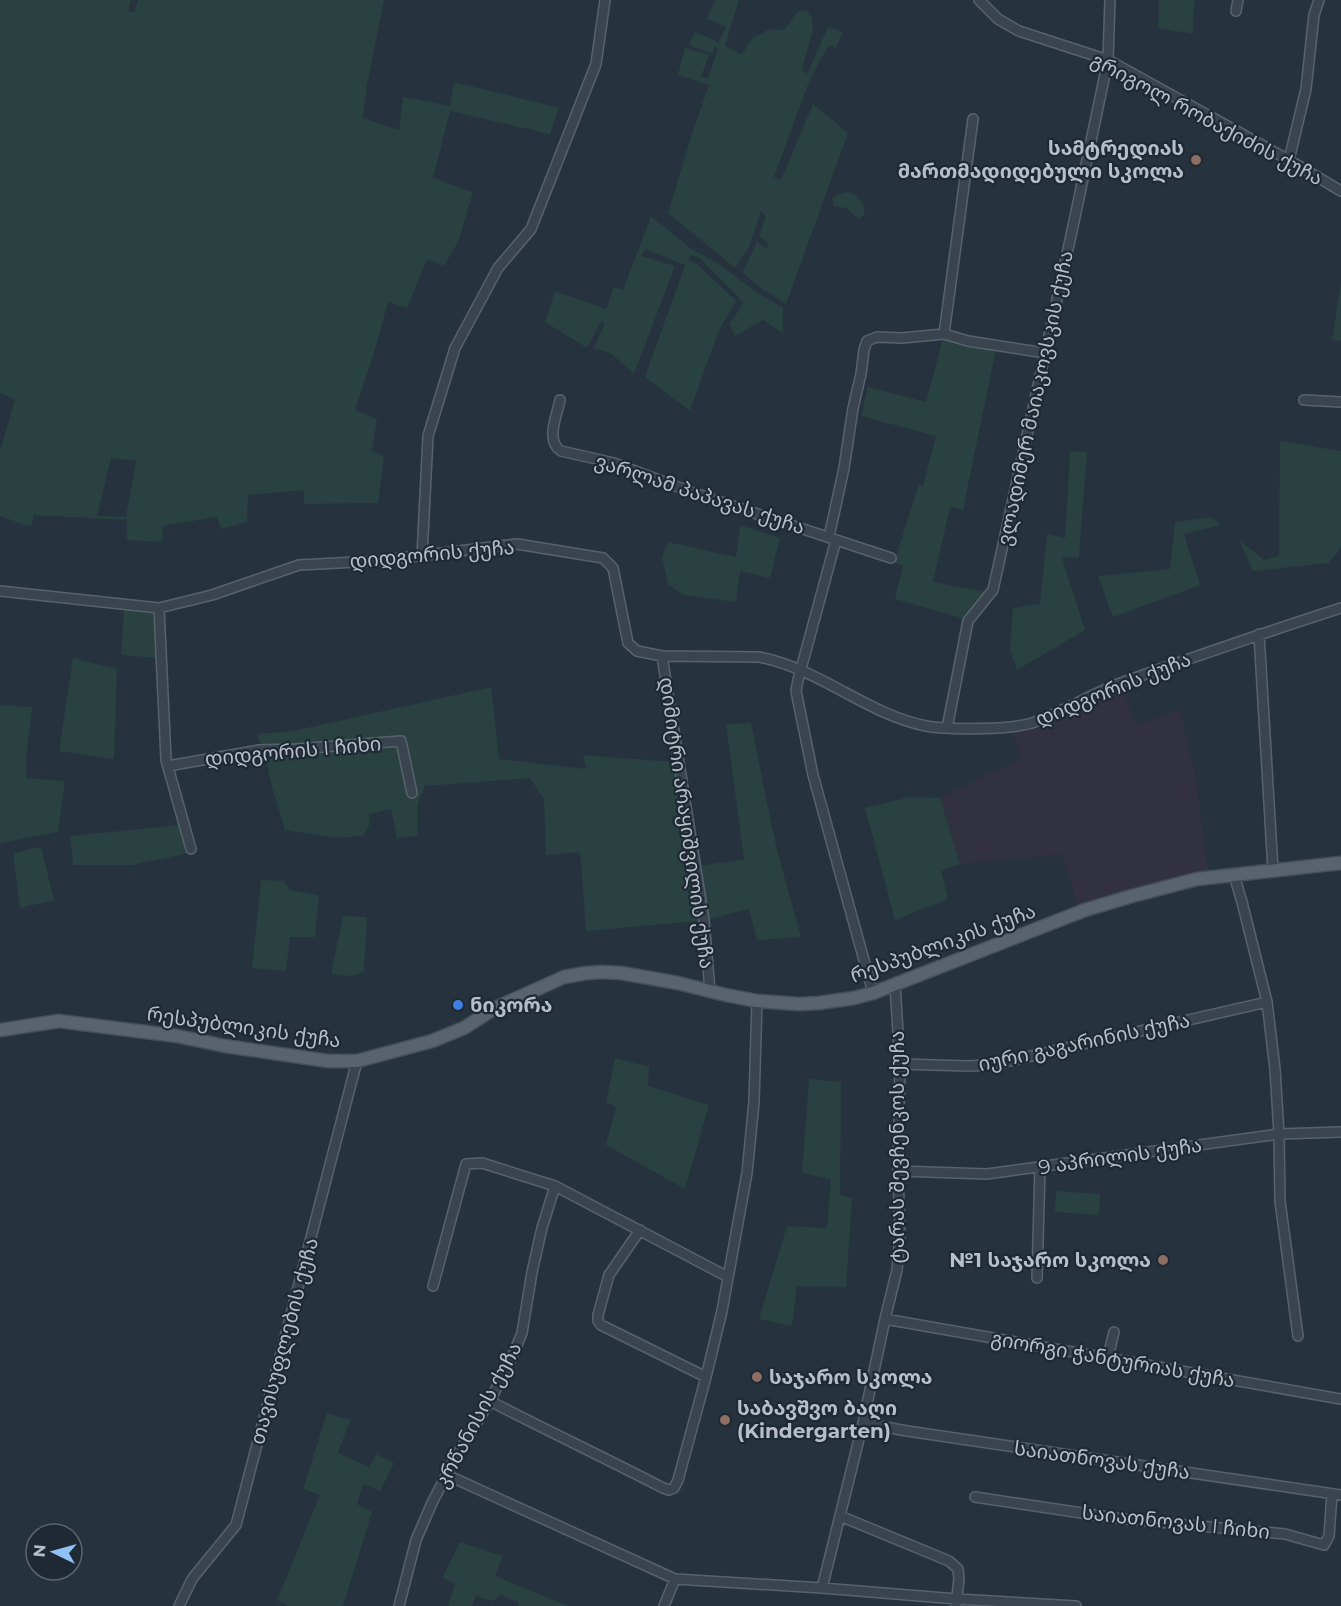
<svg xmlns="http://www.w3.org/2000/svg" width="1341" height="1606" font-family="Montserrat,'Noto Sans Georgian',sans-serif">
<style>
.medical{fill:#32313f}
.green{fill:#294140;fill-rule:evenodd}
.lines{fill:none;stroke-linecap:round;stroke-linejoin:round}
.minor-casing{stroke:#58626c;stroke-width:12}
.major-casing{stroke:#46505a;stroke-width:15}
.minor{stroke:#3a444e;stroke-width:9}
.major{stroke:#58636e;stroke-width:12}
.education-dot{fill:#8d6e63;stroke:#1e2933;stroke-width:2}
.shop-dot{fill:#3f7fe0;stroke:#1e2933;stroke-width:2}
.labels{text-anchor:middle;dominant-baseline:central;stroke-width:4.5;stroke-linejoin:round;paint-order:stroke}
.street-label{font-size:20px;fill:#b6bfc9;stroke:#1e2933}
.poi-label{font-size:20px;font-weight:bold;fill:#b6bfc9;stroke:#1e2933;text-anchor:start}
</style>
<rect width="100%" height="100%" fill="#26333e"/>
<path class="medical" d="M1123 690 1136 725 1180 710 1195 773 1208 871 1155 882 1078 908 1063 854 960 864 940 798 1022 758 1012 732 1029 729Z"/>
<path class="green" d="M0 0H131L128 11 134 12 138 0H384L367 84 363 118 399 130 403 97 450 106 454 82 559 108 550 134 450 111 433 178 473 192 458 242 444 266 427 259 407 308 388 302 374 353 355 410 377 419 372 451 384 456 378 503 304 504V490L248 495 247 522 221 529 217 517 163 526 162 542 127 540V520L34 515 31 527 0 516V451L15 399 0 393ZM111 458 136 461 126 517 97 516Z
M715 0H739L725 46 742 54 752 39 769 29 784 30 798 11 806 10 812 18 813 30 802 69 807 74 828 27 843 32 836 48 829 45 810 79 774 177 781 180 813 104 848 133 786 304 756 285 743 272 757 241 766 249 769 244 759 236 766 216 761 211 749 247 735 268 668 213 690 140 709 85 678 75 685 48 709 55 701 77 708 79 718 49 715 46 712 54 689 45 694 32 713 39 718 43 726 27 707 19Z
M1159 0H1195L1193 16V34L1158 28Z
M847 192C860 196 862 200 865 213L859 219 846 208 834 206 832 198 838 194Z
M651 216 690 248 719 264 752 289 783 308V333L763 320 735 336 729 324 740 309 743 302 700 258 691 255 688 260 697 264 736 301 718 332 690 411 645 377 685 265 645 249 641 256 675 266 634 374 612 354 594 348 605 323 602 320 587 348 545 322 555 291 606 309 614 287 623 290Z
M1341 283V341L1332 340Z
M943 339 996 348 963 510 950 507 933 582 989 592 965 619 895 599 903 565 894 563 919 484 923 486 936 436 861 416 868 387 926 402Z
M1280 441 1341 451V547L1329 563 1253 571 1239 540 1264 560 1279 556Z
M1070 451 1087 452 1079 557 1062 558 1085 630 1017 670 1010 650 1013 608 1040 604 1047 534 1065 538Z
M1211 517 1221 525 1184 534 1200 585 1113 617 1098 576 1170 569 1175 522Z
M740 525 780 538 770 578 740 571 736 602 683 595 668 584 662 557 668 542 736 557Z
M124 609 157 613 158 658 121 655Z
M73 658 117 669 114 759 59 751Z
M491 687 499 759 586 769 583 755 673 762 699 921 586 931 580 852 546 855 544 799 530 778 425 786 417 806 418 836 397 838 391 809 369 814V826L363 836 337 838 285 830 271 784 266 759 257 734 293 731Z
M0 705 32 707 26 760V778L65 781 58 832 0 843Z
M751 723 776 846 801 937 757 940 749 909 709 919 699 866 744 859 726 724Z
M910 797 940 798 960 864 941 871 948 899 895 920 865 808Z
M181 825 189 853 132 865H73L70 836Z
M41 847 54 900 20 908 13 853Z
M261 880 283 881 290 890 319 896 315 937H290L286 971 252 968Z
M343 916 367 917 364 972 351 976 331 974Z
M615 1058 649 1067 648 1086 709 1105 685 1189 606 1145 616 1107 606 1103Z
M809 1079 841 1082 840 1195 852 1198 846 1287 797 1286 792 1326 759 1319 787 1226 827 1228 831 1179 802 1173Z
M1056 1191 1100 1194 1099 1215 1055 1212Z
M327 1413 350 1420 338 1453 369 1467 376 1454 394 1463 380 1491 363 1484 357 1504 372 1512 343 1606H288L277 1600 320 1495 303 1489Z
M460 1542 502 1556 495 1576 568 1606H518V1602L501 1595 493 1601 476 1596 472 1606H448L455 1583 442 1578Z"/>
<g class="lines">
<g class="minor-casing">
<path id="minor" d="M979 0 998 19 1019 31 1108 60 1289 160 1341 191
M1236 11 1238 0
M973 119 944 334 968 341 1045 353
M1289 160 1306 89 1314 15 1319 0
M560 400C557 415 545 441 561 451L614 463 697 494 891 558
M1304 400 1341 402
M829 537 844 468 853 408 861 374 864 350 867 341 877 337 902 338 944 334
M836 540 798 680 796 691 813 775 873 993
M422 556 428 436 455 348 498 268 531 229 596 64 605 0
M0 591 159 608 212 595 299 565 376 561 517 544 603 558 613 568 628 643 637 651 662 656 759 657C819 668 866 714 926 726 949 730 1014 730 1035 722 1066 710 1095 692 1126 681 1197 656 1269 631 1341 608
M159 608 166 760 191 849
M1259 634 1273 870
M662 656 704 920 710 991
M947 728 968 621 993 590 1072 231 1108 60 1110 0
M168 766 259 750 296 749 401 741 412 793
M1234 875 1242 902 1267 1002 1275 1069 1279 1134 1280 1201 1298 1336
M900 1064 968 1066 992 1065 1267 1002
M898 1171 987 1174 1279 1134 1341 1132
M640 1230 609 1275 598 1315V1321L601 1325 706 1377
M1037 1278 1040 1167
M433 1286 466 1164 482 1163 555 1186 728 1277
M885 1319 1341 1399
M1108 1357 1114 1332
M490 1401C547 1431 606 1458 663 1488L669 1490 674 1488 678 1480 706 1377 722 1311 747 1173 754 1102 757 1001
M863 1423 907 1431 1341 1495
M447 1475 675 1579 822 1588 957 1599 1076 1606
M975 1497 1115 1518 1285 1534 1324 1545 1329 1536 1332 1494
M840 1516 949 1561 958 1569 959 1579 956 1606
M822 1588 863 1423 885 1319 897 1270 900 1235 898 1171 900 1064 895 985
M179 1606 192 1579 236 1525 357 1061
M399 1606 416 1540 432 1503 455 1458 490 1401 512 1357 522 1333 532 1272 542 1228 555 1186
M664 1606 675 1579"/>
</g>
<g class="major-casing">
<path id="major" d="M0 1030 59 1021 177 1036 225 1046 328 1061H357L432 1041 464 1028 495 1008 564 977 586 973 601 972 621 973 678 983 726 995 757 1001 799 1004 819 1003 854 998 873 993 1085 910 1132 896 1197 879 1341 863"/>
</g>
<use href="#minor" class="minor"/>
<use href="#major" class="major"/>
</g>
<g class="education-dot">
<circle cx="1196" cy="160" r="6"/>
<circle cx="1163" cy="1260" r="6"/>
<circle cx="757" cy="1377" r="6"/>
<circle cx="725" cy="1420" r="6"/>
</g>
<circle class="shop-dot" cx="458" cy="1005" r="6"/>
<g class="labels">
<g class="street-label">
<text transform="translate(1207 119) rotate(28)">გრიგოლ რობაქიძის ქუჩა</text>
<text transform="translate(1035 398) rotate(-78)">ვლადიმერ მაიაკოვსკის ქუჩა</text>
<text transform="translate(700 494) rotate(18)">ვარლამ პაპავას ქუჩა</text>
<text transform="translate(432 554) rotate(-5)">დიდგორის ქუჩა</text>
<text transform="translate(1113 689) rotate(-22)">დიდგორის ქუჩა</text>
<text transform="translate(293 751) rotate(-5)">დიდგორის I ჩიხი</text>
<text transform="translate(687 823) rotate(82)">დიმიტრი არაყიშვილის ქუჩა</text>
<text transform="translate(943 943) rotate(-20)">რესპუბლიკის ქუჩა</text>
<text transform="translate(244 1027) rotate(8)">რესპუბლიკის ქუჩა</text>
<text transform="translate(1084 1042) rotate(-12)">იური გაგარინის ქუჩა</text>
<text transform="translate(897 1147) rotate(-90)">ტარას შევჩენკოს ქუჩა</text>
<text transform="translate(1120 1156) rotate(-8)">9 აპრილის ქუჩა</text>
<text transform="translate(284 1341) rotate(-75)">თავისუფლების ქუჩა</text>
<text transform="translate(1113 1359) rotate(10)">გიორგი ჭანტურიას ქუჩა</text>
<text transform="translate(478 1415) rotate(-62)">კრწანისის ქუჩა</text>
<text transform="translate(1102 1460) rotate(8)">საიათნოვას ქუჩა</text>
<text transform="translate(1176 1522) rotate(6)">საიათნოვას I ჩიხი</text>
</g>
<g class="poi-label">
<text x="1184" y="148" text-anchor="end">სამტრედიას<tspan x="1184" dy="23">მართმადიდებული სკოლა</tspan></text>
<text x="470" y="1005">ნიკორა</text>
<text x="1151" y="1260" text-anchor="end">№1 საჯარო სკოლა</text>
<text x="769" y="1377">საჯარო სკოლა</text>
<text x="737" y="1408">საბავშვო ბაღი<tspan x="737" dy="23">(Kindergarten)</tspan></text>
</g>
</g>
<g transform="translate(54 1552) rotate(275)"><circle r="28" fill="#1e2933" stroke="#5b656f" stroke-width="1.5"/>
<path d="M0-4.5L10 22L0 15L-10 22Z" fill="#90c1f4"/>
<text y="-9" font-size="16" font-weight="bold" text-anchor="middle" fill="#b6bfc9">N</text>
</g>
</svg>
